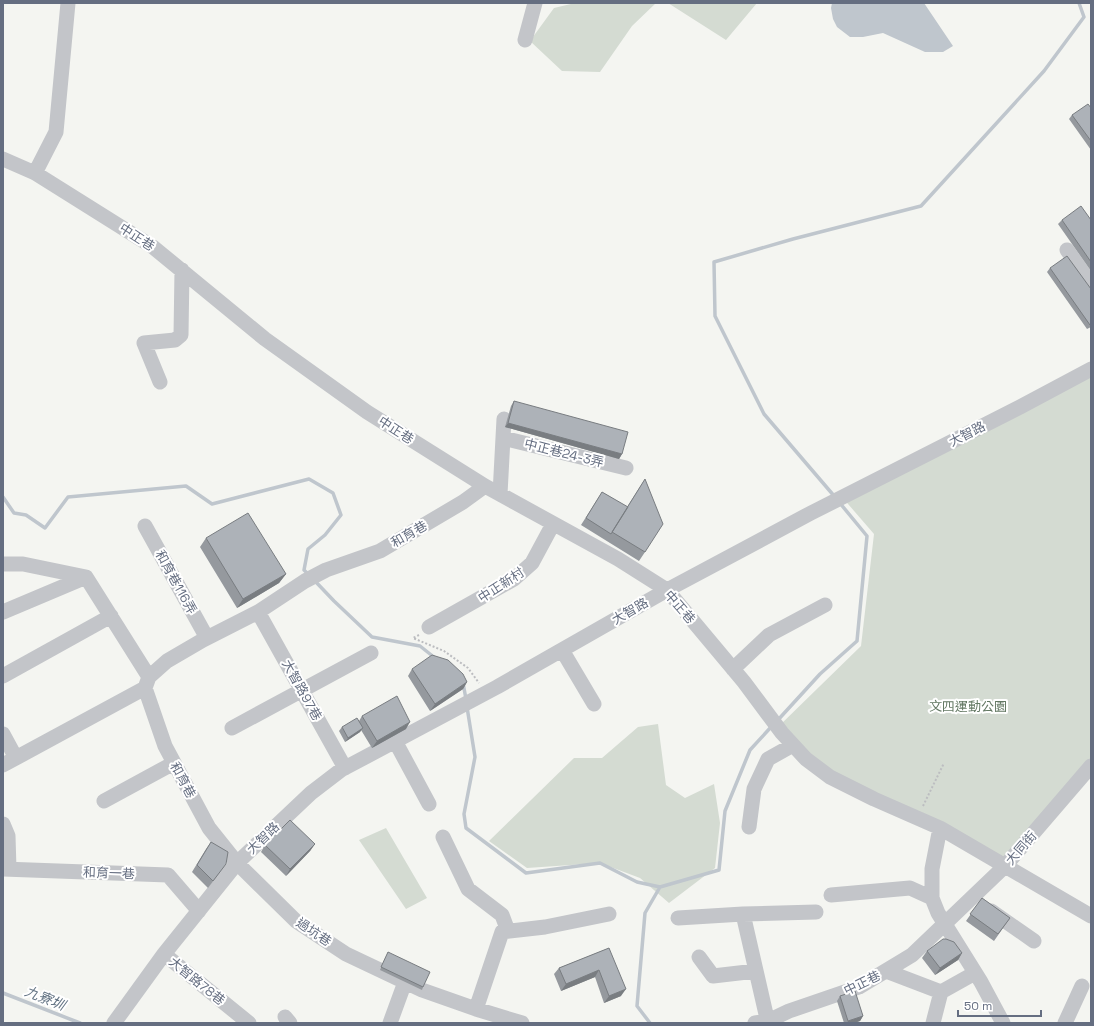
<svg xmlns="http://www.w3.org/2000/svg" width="1094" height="1026" font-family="'Space Grotesk','Noto Sans TC',sans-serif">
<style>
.green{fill:#d4dbd2}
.water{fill:#bfc6cd}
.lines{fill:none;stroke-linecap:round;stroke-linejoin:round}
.stream{stroke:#bfc6cd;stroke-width:3.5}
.path{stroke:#bcbdc0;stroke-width:2;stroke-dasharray:2 2;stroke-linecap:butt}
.minor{stroke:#c3c5c9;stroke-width:15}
.wall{fill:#95999e}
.shaded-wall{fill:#797d81}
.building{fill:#adb2b8;stroke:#797d81}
.labels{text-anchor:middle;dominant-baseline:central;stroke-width:4;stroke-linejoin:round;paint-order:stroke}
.street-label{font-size:13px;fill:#656e81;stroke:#fff}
.park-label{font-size:13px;fill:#637863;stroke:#fff}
.water-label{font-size:14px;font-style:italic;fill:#657585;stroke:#fff}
</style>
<rect width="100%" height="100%" fill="#f4f5f1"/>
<path class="green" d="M575 3H656L632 26 600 72 562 71 530 41 554 8Z
M668 3H757L726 40Z
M1091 368V763L1004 862 830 777 778 727 861 646 874 534 842 497Z
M658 724 666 785 685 798 714 784 720 823 715 868 669 903 640 878 600 863 527 868 489 841 574 758H602L638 727Z
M386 828 427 898 406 909 359 840Z"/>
<path class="water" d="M832 3H924L953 46 943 52H925L883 33 863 37H850L837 27 833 19 831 8Z"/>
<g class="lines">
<path class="stream" d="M3 497 14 513 26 515 45 528 68 497 186 486 212 504 309 479 333 493 341 515 325 535 308 549 304 570 309 575
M835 497 764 414 715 316 714 262 793 239 921 206 1044 71 1084 17 1079 3
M314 580 334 601 372 637 420 646 435 658
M463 683 466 699
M467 707 475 757 464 814 466 828 526 873 600 863 637 882 660 887
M777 721 820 674 857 641 867 536 839 502
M3 993 80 1023
M650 1023 637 1006 645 913 660 887 719 870 725 811 750 750 772 726"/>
<path class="path" d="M419 635 413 638 444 651 468 668 479 683
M923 806 944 763"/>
<path class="minor" d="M525 40 535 3
M3 159 35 173 153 247 265 339 367 412 485 486 618 559 667 590 744 682 782 733 806 759 830 777 874 799 940 828 1091 916
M35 173 56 132 68 3
M1067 250 1091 284
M160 382 144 343 175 340 181 335 182 270
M503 438 626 468
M485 486 463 502 380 551 326 570 305 581 258 612 203 640 167 661 149 677 145 688 165 746 209 828 237 863 296 921 346 954 422 990 476 1009 522 1023
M500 494 504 419
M145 526 207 638
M3 564H23L86 577 149 677
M3 612 86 577
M258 612 345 768
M429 627 514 579 532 563 553 524
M562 650 594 704
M733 669 769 635 825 605
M3 676 111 616
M232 728 371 653
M3 734 16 758
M395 741 429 804
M3 765 145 688
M104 801 174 763
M3 824 8 836 9 869
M749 827 754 789 768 759 793 745
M940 828 932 869V898L938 913 981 982 1003 1023
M443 837 468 889 502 915 508 931
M3 869 168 875 199 911
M831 895 910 888 932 898
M991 911 1034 941
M743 914 768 1023
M678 918 743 914 816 912
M164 954 249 1023
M699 957 713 976 756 971
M886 971 941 992
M476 1009 502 932 545 927 609 914
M285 1017 290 1023
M114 1023 164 954 237 863 311 793 341 770 497 687 667 590 811 513 1020 407 1091 369
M390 1023 405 982
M755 1023 768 1021 789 1011 859 987 912 955 1005 866 1091 766
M933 1023 941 992 975 973
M1065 1023 1082 986"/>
</g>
<path class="wall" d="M1091 108V150L1069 119 1072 115Z
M1062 220H1091V271L1058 224Z
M1050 268 1091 289V327L1087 329 1047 272Z
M514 401 622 454 619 459 505 427 511 406Z
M645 479V552L639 561 581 525 602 492 627 507Z
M206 538 286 574 279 583 237 608 200 547Z
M412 669 467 682 463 689 430 711 408 676Z
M362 716 406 729 372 748 361 730 360 732 345 742 339 731 342 727 359 721Z
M211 842 226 864 208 888 192 872 206 849Z
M315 844 310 851 286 876 261 852 265 845Z
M982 898 1010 918 994 941 966 921Z
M609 948 621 996 604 1003 595 977 561 991 554 974 559 968Z
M927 951 962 953 958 960 935 975 922 958Z
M388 952 423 987 422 990 380 970Z
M840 996 863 1016 860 1021 854 1023H844L837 1001Z"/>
<path class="shaded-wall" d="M508 423 622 454 619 459 505 427Z
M286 574 279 583 237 608 243 599Z
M467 682 463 689 430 711 435 704Z
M410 722 406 729 372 748 377 741Z
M363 728 360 732 345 742 348 738Z
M315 844 310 851 286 876 290 869Z
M962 953 958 960 935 975 940 968Z
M599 970 595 977 561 991 566 984Z
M626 989 621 996 604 1003 609 996Z
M863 1016 860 1021 854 1023H847L848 1021Z"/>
<path class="building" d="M1088 104 1091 108V141L1072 115Z
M1081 206 1091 220V262L1062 220Z
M1067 256 1091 289V324L1090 325 1050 268Z
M514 401 628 432 622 454 508 423Z
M645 479 663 524 645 552 612 532Z
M602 492 628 507 611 534 586 518Z
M248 513 286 574 243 599 206 538Z
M432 655 448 660 463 674 467 682 435 704 412 669Z
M397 696 410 722 377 741 362 716Z
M357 718 363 728 348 738 342 727Z
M290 820 315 844 290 869 265 845Z
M211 842 228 852 226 864 213 881 197 865Z
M982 898 1010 918 998 934 970 914Z
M943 939H946L954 942 962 953 940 968 927 951Z
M609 948 626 989 609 996 599 970 566 984 559 968Z
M388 952 430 972 423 987 381 967Z
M855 991 863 1016 848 1021 840 996Z"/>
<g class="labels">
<g class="street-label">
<text transform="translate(137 237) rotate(33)">中正巷</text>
<text transform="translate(396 430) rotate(33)">中正巷</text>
<text transform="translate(967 434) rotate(-27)">大智路</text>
<text transform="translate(564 453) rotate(14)">中正巷24-3弄</text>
<text transform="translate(409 534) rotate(-30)">和育巷</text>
<text transform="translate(176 582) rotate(61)">和育巷116弄</text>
<text transform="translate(501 585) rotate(-33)">中正新村</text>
<text transform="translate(680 607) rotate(49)">中正巷</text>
<text transform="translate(630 611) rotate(-30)">大智路</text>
<text transform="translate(302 690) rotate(61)">大智路97巷</text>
<text transform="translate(183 780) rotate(62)">和育巷</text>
<text transform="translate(263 838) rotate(-44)">大智路</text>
<text transform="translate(1021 848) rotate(-49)">大同街</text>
<text transform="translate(109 873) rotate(2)">和育一巷</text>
<text transform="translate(314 932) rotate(34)">過坑巷</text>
<text transform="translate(197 981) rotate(39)">大智路78巷</text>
<text transform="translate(862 983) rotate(-26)">中正巷</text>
</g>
<g class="park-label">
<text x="968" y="706">文四運動公園</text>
</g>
<g class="water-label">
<text transform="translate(45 998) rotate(22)">九寮圳</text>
</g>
</g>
<rect width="1094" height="1026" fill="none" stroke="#656e81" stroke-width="8"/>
<path d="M958 1010v6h83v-6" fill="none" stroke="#656e81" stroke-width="2"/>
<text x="964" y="1010" font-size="12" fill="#656e81" stroke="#ffffff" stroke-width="3" paint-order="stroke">50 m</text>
</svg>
